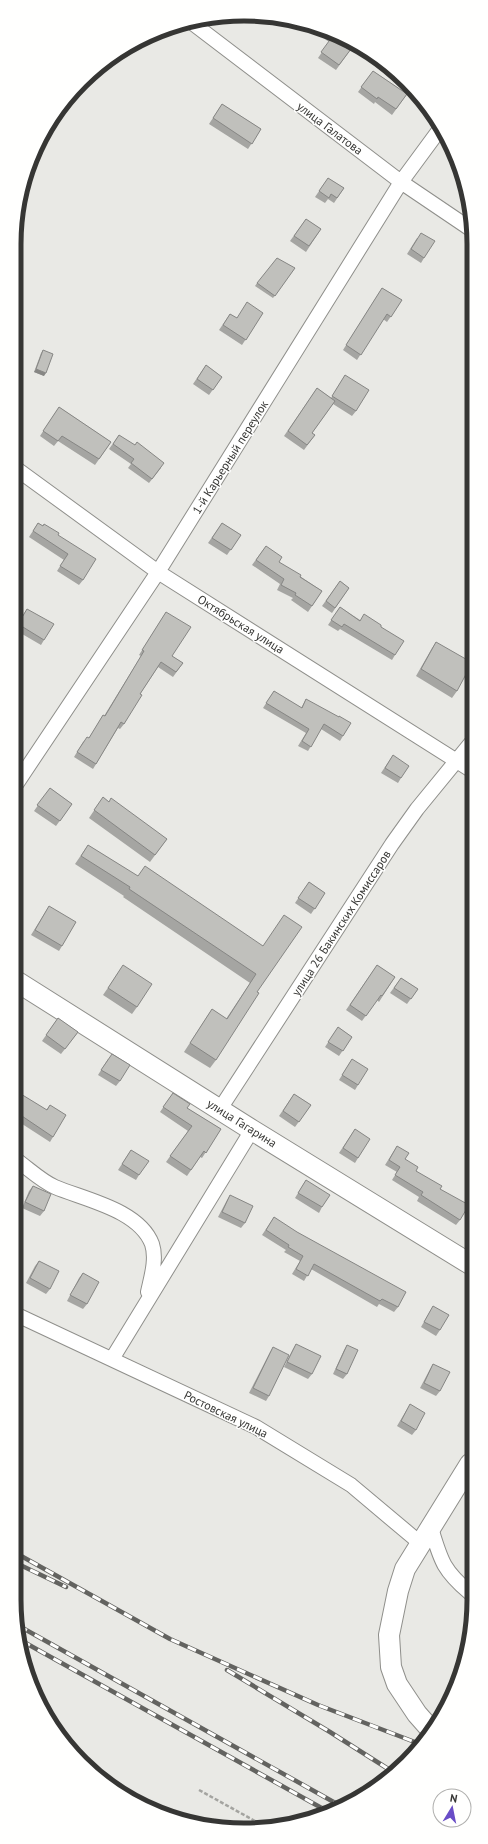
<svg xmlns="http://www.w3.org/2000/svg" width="488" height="1844" font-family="'PT Sans',sans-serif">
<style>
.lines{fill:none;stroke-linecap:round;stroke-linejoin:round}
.minor-casing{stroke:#8f8f8b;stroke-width:16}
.secondary-casing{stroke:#8f8f8b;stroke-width:22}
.path{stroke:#a4a4a0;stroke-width:2.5;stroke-dasharray:4 2;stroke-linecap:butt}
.minor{stroke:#fff;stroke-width:14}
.secondary{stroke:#fff;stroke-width:20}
.rail-casing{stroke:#636360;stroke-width:4.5}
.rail{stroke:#fffffe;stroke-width:3;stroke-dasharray:9;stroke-linecap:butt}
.wall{fill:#a5a5a2}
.shaded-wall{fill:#868684}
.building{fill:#c0c0bc;stroke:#868684}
.labels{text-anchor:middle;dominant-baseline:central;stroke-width:3;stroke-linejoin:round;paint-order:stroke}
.street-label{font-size:12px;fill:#363634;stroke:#fffffe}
.rim{fill:none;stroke:#363634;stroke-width:5}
</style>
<rect width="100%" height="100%" fill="#e9e9e5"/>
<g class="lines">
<g class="minor-casing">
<path id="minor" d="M191 22 401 182 472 230
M18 470 158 572 471 770
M17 783 158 572 401 182 440 129
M220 1109 392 844 417 809 471 743
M15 1159C28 1168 41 1181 55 1187 86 1200 139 1210 152 1244 157 1259 151 1278 148 1292
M15 1314 256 1427 351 1485 420 1543
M112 1359 252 1130
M431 1528C441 1561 443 1570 470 1593"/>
</g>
<g class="secondary-casing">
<path id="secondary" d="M16 981 252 1130 470 1264
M432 1731 417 1714 397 1684 391 1667 389 1635 398 1591 405 1569 470 1464"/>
</g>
<path class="path" d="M199 1790 264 1826"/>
<use href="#minor" class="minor"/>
<use href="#secondary" class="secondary"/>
<g class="rail-casing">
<path id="rail" d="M14 1552 170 1639 318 1705 420 1744
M14 1562 66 1587
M19 1626 339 1805
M22 1641 327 1811
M227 1670 330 1732 393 1772"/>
</g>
<use href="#rail" class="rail"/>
</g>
<path class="wall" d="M302 23 345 40 342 43 351 49 336 70 318 58 329 42Z
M373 71 407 94 392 115 375 102 374 104 358 92Z
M222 104 261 129 248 149 209 124Z
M328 178 344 188 334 203 328 199 325 203 315 197Z
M306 219 321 229 306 252 290 241Z
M417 238 424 258 421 263 407 254Z
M295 268 273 298 255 286 257 283Z
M382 288 402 300 387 322 383 319 357 360 343 350Z
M263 313 242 345 219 330 230 314 236 318Z
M43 350 44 376 34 372 41 353Z
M206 365 222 377 209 395 193 384Z
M345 375 356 411 352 416 333 404 312 433 315 435 304 450 284 436 317 388 331 398Z
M59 407 111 442 95 465 58 441 54 446 40 436Z
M119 435 161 468 149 483 128 468 131 464 109 449Z
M38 523 58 535 83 580 79 585 57 571 64 560 29 537Z
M222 523 241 535 227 555 208 543Z
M266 546 279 562 322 591 308 612 291 600 293 598 277 590 280 584 252 565Z
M340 581 349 588 332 613 322 606Z
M340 607 360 620 381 627 395 655 392 660 340 629 338 631 328 625Z
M27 609 44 640 41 645 17 631V625Z
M166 612 172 656 183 663 173 677 158 667 140 694 124 724 120 729 118 728 93 769 74 757 83 742 89 738 103 715 104 716 141 656 139 655Z
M471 633V644L467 641Z
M436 642 457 691 452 698 416 676 432 648Z
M274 691 301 708 306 699 343 736 340 741 321 729 308 751 298 746 306 733 263 708Z
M393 755 401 778 398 783 381 773Z
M50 788 72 804 56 826 34 811Z
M103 797 109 802 167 839 150 862 89 818Z
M88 845 137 876 263 946 257 992 216 1060 210 1068 184 1052 212 1009 226 1019 250 983 123 897 124 896 75 864Z
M309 882 325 893 311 914 295 903Z
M49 906 62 946 59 951 31 935Z
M377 965 395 977 379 1002 377 1000 362 1021 346 1010Z
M118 973 137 1007 132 1014 103 995Z
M401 978 418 989 407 1004 390 993Z
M58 1018 78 1032 61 1054 42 1041Z
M338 1027 352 1037 339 1056 325 1047Z
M108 1059 120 1081 116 1086 98 1075Z
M352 1059 358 1085 355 1090 339 1080Z
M16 1091 46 1110 50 1105 53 1137 50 1142 16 1120Z
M173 1093 187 1108 221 1129 202 1158 200 1157 187 1176 166 1162 188 1131 160 1112Z
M294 1094 311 1105 295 1127 279 1116Z
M355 1129 358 1158 355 1163 339 1153Z
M397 1146 405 1159 416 1171 440 1189 460 1220 456 1225 417 1201 419 1197 392 1180 397 1172 385 1165Z
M131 1150 139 1175 136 1180 118 1170Z
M306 1180 322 1207 319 1213 295 1198Z
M33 1186 44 1211 40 1216 22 1208 29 1191Z
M230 1195 245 1223 241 1228 218 1217 227 1200Z
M274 1217 398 1307 394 1312 379 1304 377 1307 311 1269 304 1281 292 1274 300 1261 284 1252 286 1250 262 1235Z
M39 1261 50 1289 46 1294 26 1283 35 1266Z
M83 1273 87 1304 83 1309 67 1301 79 1278Z
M433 1306 440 1330 436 1336 421 1327Z
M296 1344 312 1374 308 1379 284 1367 293 1349Z
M347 1345V1374L343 1379 333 1374 344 1350Z
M273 1347 269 1396 266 1401 249 1393 270 1352Z
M433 1364 440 1391 436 1396 420 1388 430 1369Z
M410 1404 416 1430 412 1435 397 1426Z"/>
<path class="shaded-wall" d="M36 369 46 373 44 376 34 372Z"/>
<path class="building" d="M327 33 345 40 342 43 351 49 339 65 321 52 332 37Z
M373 71 407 94 396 109 378 97 377 99 361 87Z
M222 104 261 129 252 144 213 118Z
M328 178 344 188 337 198 331 194 329 198 319 191Z
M306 219 321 229 309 246 294 236Z
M421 233 435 241 424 258 411 249Z
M277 258 295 268 275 296 257 283Z
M382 288 402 300 391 317 387 314 361 355 346 345Z
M247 302 263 313 246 340 223 325 230 314 237 318Z
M43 350 53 354 46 373 36 369Z
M18 355 21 356 18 361Z
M206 365 222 377 213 390 197 379Z
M345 375 369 390 356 411 332 396Z
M317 388 335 401 312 433 315 435 307 445 288 431Z
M59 407 111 442 99 459 62 436 58 441 43 431Z
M119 435 135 445 137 442 164 463 152 479 131 463 134 459 113 444Z
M38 523 43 526 44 524 59 533 58 535 96 559 83 580 60 566 68 554 33 531Z
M222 523 241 535 231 550 212 538Z
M266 546 282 557 279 562 301 575 300 577 322 591 312 606 295 595 296 593 281 585 284 579 256 560Z
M340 581 349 588 335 608 326 601Z
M340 607 360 621 364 614 381 625V627L404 641 395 655 344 624 342 627 331 620Z
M27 609 54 624 44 640 18 624Z
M166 612 191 627 172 656 183 663 176 672 161 662 140 694 142 695 124 724 121 722 96 764 77 752 87 737 89 738 103 715 105 716 144 651 142 650Z
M436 642 471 662V665L457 691 421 669Z
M17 675 20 676 17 683Z
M274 691 302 708 306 699 339 717V716L351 723 343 736 324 724 311 747 302 741 309 729 266 703Z
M393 755 409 766 401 778 385 768Z
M50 788 72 804 60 821 37 805Z
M103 797 109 802 111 798 167 839 155 855 94 810Z
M88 845 138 876 145 866 263 946 284 915 302 927 257 992 259 993 216 1060 190 1043 212 1009 227 1019 256 974 129 889 130 887 81 856Z
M309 882 325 893 315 909 298 898Z
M49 906 76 922 62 946 35 930Z
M123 965 152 984 137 1007 108 988Z
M377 965 395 977 382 996 381 995 366 1016 350 1005Z
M401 978 418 989 411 999 394 988Z
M58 1018 78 1032 65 1049 46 1035Z
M338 1027 352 1037 343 1051 328 1042Z
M112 1054 130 1065 120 1081 101 1070Z
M352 1059 368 1069 358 1085 342 1075Z
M16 1091 47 1110 50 1105 66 1115 53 1137 16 1112Z
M173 1093 190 1104 187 1108 221 1129 206 1153 204 1151 191 1170 170 1156 192 1126 163 1107Z
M294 1094 311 1105 299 1122 283 1111Z
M355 1129 370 1139 358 1158 343 1148Z
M397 1146 409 1153 405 1159 418 1167 416 1171 442 1186 440 1189 469 1205 460 1220 421 1195 423 1192 395 1175 400 1167 389 1160Z
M131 1150 149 1161 139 1175 122 1164Z
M306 1180 330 1195 322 1207 298 1193Z
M33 1186 51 1194 44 1211 25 1202Z
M230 1195 253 1206 245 1223 222 1212Z
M274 1217 297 1232 406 1292 398 1307 382 1299 380 1301 314 1264 308 1276 296 1269 303 1256 288 1247 289 1245 266 1230Z
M15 1249 17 1250 15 1254Z
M39 1261 59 1271 50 1289 30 1278Z
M83 1273 99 1282 87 1304 70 1295Z
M433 1306 449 1315 440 1330 424 1322Z
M296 1344 321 1356 312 1374 287 1362Z
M347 1345 358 1350 347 1374 336 1369Z
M273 1347 289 1355 269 1396 253 1388Z
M433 1364 450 1372 440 1391 424 1383Z
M410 1404 425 1413 416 1430 401 1421Z"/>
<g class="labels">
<g class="street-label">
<text transform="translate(330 128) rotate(37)">улица Галатова</text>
<text transform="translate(230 457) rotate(-58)">1-й Карьерный переулок</text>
<text transform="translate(241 624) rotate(32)">Октябрьская улица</text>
<text transform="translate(341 923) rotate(-57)">улица 26 Бакинских Комиссаров</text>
<text transform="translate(242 1123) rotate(32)">улица Гагарина</text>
<text transform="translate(226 1414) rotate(26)">Ростовская улица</text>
</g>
</g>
<path d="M0 0H488V1844H0ZM244 21H244A223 223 0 0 1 467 244V1600A223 223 0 0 1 244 1823H244A223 223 0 0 1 21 1600V244A223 223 0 0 1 244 21Z" fill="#fffffe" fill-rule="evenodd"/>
<path class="rim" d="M244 21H244A223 223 0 0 1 467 244V1600A223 223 0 0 1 244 1823H244A223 223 0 0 1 21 1600V244A223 223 0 0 1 244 21Z"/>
<g transform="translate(452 1808) rotate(10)"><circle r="19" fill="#fffffe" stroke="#afafad"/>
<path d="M0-3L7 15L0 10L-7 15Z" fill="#694dc7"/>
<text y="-6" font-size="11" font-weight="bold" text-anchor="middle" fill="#363634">N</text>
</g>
</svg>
